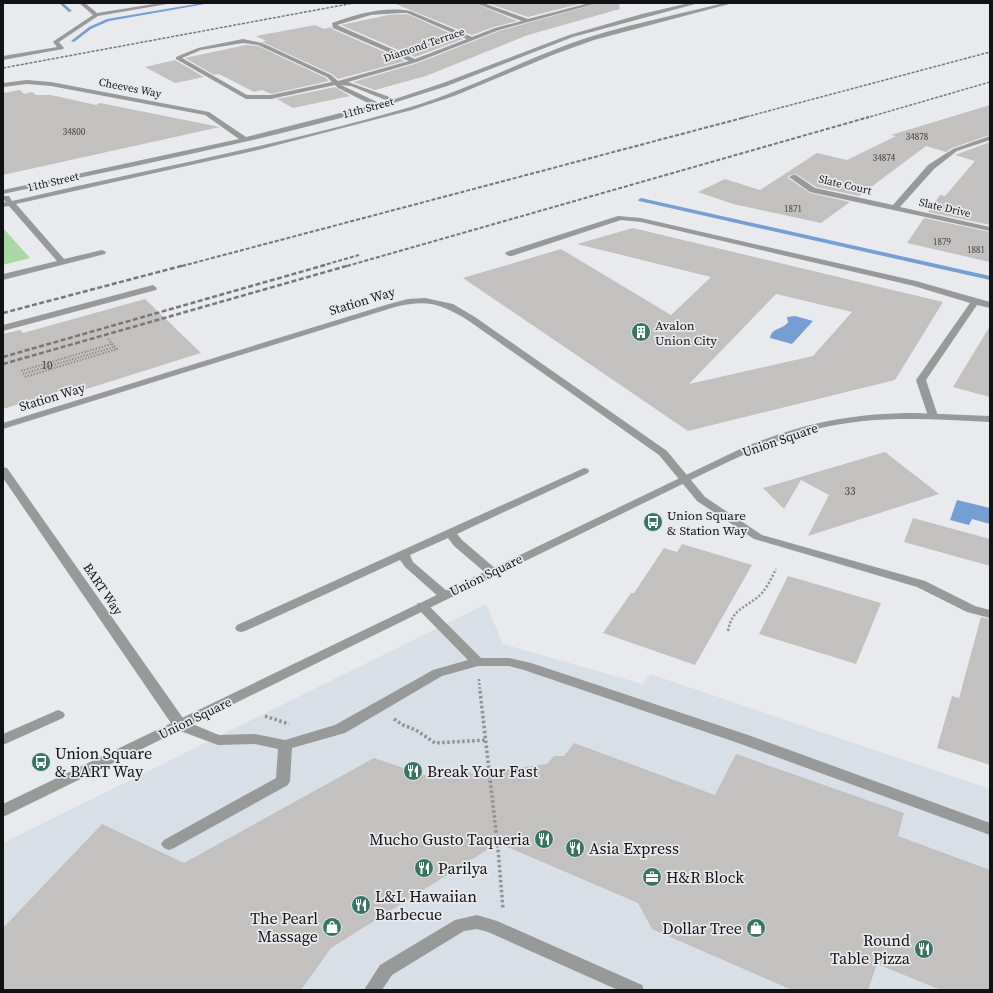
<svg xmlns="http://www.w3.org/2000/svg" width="993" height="993" font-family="'Source Serif 4',serif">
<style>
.built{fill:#d8dfe7}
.green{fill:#a9d8a2}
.water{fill:#759ed2}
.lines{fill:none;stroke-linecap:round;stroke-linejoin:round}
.stream{fill:#759ed2;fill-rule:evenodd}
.building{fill:#c3c1bf;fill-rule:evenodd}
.path-far2{stroke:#909193;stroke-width:2;stroke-dasharray:1.5 1.5;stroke-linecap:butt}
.path-far1{stroke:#909193;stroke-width:2.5;stroke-dasharray:2 2;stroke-linecap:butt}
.path{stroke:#909193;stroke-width:3.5;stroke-dasharray:2.5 2.5;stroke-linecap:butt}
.service{fill:#989999;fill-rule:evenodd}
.minor{fill:#989999;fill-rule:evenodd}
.tertiary{fill:#989999;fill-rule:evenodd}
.rail-far2{stroke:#767779;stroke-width:1.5;stroke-dasharray:3 1.5;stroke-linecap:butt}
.rail-far1{stroke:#767779;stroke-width:2;stroke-dasharray:4 2;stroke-linecap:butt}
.rail{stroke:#767779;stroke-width:2.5;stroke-dasharray:5 2.5;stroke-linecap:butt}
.labels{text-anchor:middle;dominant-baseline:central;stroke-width:3.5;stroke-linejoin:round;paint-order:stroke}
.far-number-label{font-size:9px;fill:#3e3e3e}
.far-street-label{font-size:11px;fill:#111213;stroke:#e9eaed}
.number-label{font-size:11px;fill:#3e3e3e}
.street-label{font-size:13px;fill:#111213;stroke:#e9eaed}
.poi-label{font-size:13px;fill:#111213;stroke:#e9eaed;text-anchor:start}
.near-poi-label{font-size:16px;fill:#111213;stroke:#e9eaed;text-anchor:start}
</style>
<rect width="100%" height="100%" fill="#e9eaed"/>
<path class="built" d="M486 604 503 644 643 684 650 674 990 789V990H3V843Z"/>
<path class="green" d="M3 228 30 258 3 265Z"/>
<path class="water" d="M795 316 813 321 792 344 770 338C772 327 783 330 788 322L787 317Z
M957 500 990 508V524L972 519 969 525 950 520Z"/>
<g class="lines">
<path class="stream" d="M59 3H63L72 11 69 12Z
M202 3H211L109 21 91 29 74 42 71 41 89 27 107 19Z
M641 198 990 276V280L639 201 638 200Z"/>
</g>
<path class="building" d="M393 3H474L517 21 494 27 472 35Z
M487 3H583L528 17Z
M599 3H619L620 9 528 35 426 76 375 90 353 82 418 63 499 31Z
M407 14 463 39 415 57 341 25 388 15Z
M315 25 324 29 331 27 332 29 405 61 338 79 332 74 262 42 266 41 256 36Z
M246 45 258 46 326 78 329 81 271 94 262 90 254 92 219 74 214 75 185 58Z
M175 60 204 77 175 83 145 67Z
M335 87 350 96 293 108 277 99Z
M20 90 24 94 32 92 36 95H51L96 105 100 103 220 127 3 175V93Z
M990 105V135L952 148 946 152 926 146 859 196 816 187 796 174 788 176V178L810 193 850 202 821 223 733 204 698 192 725 179 760 190 817 153 847 160 896 136 891 135Z
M990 142V225L928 212 940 195 945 196 975 161 955 155Z
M924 218 990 232V262L907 243Z
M633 228 943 302 895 380 688 431 463 278 561 249 671 315 711 277 577 244ZM776 294 852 312 813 356 689 384Z
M145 299 201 353 64 396 60 391 3 409V334L20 330 23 333Z
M990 326V397L953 387Z
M885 452 939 494 808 536 829 495 801 480 784 509 763 488Z
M913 518 990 539V566L904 542Z
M682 544 752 565 695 665 603 633 631 593H634L664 548 677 552Z
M788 576 881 603 856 664 759 634Z
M981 617 990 619V765L937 748 952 696 959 698Z
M574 743 715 795 736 754 904 813 898 836 990 870V990H941L877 964 868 990H792L652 929 638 903 498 843 331 948 301 990H3V928L102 824 184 863 374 758 424 775 471 772V774L547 764 554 756H564Z"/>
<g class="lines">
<path class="path-far2" d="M21 371 112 344
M23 374 114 347
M25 377 117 349 108 339"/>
<path class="path-far1" d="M728 631C732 607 748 608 762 593 768 586 772 577 776 569
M479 679 480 692"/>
<path class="path" d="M480 691 498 849 503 909
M265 716 289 724
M394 719 403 725 416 730 435 743 486 740"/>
<path class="service" d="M79 3H85L97 13 160 3H173L98 16 59 42 64 48 63 49 3 60V56L57 47 53 42 54 41 93 15Z
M618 216 641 218 916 281 990 302V308L977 305 926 380 938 416 933 419 928 416 916 380 970 303 914 286 641 222 621 220 512 256H509L505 254 506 252Z
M153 285 157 288 156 290 3 331V325Z
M425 298 453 304 475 317 667 451 705 497 762 535 925 581 975 606 990 610V618L967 612 917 587 754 539 697 501 659 455 469 321C441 304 428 299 395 307L3 429V423L389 304 408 299Z
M3 467 7 468 185 721 219 735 255 734 285 740 335 725 433 670 468 660 418 609 416 606 418 603H426L481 658H509L531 663 751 736 990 823V835L741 744 524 670 509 666H478L442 676 345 733 292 748 290 781 288 785 174 848 169 850 164 848 161 844 164 840 276 778 278 749 255 744 218 745 175 729 3 478Z
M584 468 588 469 589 471 588 473 457 534 462 540 496 569 498 572 496 575H488L454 546 448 538 410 555 413 562 448 592 450 595 448 598H440L405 567 400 560 245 631 241 632 237 631 235 628 237 625Z
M58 710 63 712 65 715 63 718 3 745V734Z
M477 915 497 921 642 985 644 990H618L488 932 477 929 464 931 392 975 382 990H364L380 965 455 920Z"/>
<path class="minor" d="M475 3H483L528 19 589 3H598L499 30 417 62 348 82 395 99 443 83 569 35 642 14 689 3H699L573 37 447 86 384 106 383 108H377C254 143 128 167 3 194V190L239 139 205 115 51 86 27 84 3 87V83L27 80 51 82 209 112 246 137 372 105 338 88 335 85 271 99H246L176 59V57L198 48 243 39 262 43 331 75 338 81 409 61 333 28 332 23C356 14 385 6 410 11L472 37 495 28 522 21ZM400 13H407L467 39 415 59 337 25 371 15ZM243 43 258 45 327 77 332 82 271 95H247L182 58 201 50ZM341 85 351 86 388 101 379 103Z
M724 3H733L594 40 555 54 454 96 412 110 258 150 16 204 64 259 102 250 106 252 105 254 3 280V274L57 261 9 206 3 207V203L6 202 3 199V196H9L12 201C144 170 277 146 407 108 463 92 515 64 569 44 619 26 672 16 724 3Z
M990 136V140L957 151 934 169 900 207 990 227V231L810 192 789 177 793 175H796L815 188 893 205 928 165 953 149Z"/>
<path class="tertiary" d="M916 413 990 416V422C932 419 873 415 817 429 776 439 738 457 701 475L3 817V804L740 449C800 424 850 413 916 413Z"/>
<path class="rail-far2" d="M3 68 354 3
M742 118 990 52
M866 118 990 82"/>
<path class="rail-far1" d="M182 266 746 117
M321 266 359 255
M347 266 869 117"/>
<path class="rail" d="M3 313 185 265
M3 357 325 265
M3 364 350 265"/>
</g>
<defs>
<g id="building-disc" transform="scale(1)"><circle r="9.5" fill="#367561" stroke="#e9eaed"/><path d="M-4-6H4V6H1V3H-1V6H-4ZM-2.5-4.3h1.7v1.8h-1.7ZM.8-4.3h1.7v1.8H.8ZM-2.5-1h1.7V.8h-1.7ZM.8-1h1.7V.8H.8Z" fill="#fff"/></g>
<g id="bus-disc" transform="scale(1)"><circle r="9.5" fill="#367561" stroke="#e9eaed"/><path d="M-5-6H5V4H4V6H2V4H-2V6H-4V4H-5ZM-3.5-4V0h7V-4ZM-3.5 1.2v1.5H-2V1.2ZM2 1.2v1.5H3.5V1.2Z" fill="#fff"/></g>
<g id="restaurant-disc" transform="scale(1)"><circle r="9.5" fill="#367561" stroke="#e9eaed"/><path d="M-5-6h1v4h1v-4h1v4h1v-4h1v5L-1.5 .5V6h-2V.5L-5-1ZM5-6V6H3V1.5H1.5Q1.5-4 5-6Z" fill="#fff"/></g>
<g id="office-disc" transform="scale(1)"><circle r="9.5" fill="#367561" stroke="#e9eaed"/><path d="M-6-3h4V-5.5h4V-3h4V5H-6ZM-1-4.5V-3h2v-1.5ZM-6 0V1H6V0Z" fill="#fff"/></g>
<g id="shop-disc" transform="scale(1)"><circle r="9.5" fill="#367561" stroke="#e9eaed"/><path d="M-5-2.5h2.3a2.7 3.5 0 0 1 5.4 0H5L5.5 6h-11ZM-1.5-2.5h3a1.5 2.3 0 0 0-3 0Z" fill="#fff"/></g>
</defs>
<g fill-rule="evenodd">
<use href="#building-disc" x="641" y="332"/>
<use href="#bus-disc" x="653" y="522"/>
<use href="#bus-disc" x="41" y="762"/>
<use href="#restaurant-disc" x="413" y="771"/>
<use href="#restaurant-disc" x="544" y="839"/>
<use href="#restaurant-disc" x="575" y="848"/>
<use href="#restaurant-disc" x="424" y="868"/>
<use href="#office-disc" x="652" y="877"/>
<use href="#restaurant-disc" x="361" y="905"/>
<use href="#shop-disc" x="332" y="927"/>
<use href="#shop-disc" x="756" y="928"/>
<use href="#restaurant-disc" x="924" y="949"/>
</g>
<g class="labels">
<g class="far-number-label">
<text x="74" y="132">34800</text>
<text x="917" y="137">34878</text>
<text x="884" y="158">34874</text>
<text x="793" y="209">1871</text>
<text x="942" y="242">1879</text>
<text x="976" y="250">1881</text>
</g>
<g class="far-street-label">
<text transform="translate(424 45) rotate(-19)">Diamond Terrace</text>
<text transform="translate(130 88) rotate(11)">Cheeves Way</text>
<text transform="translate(368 108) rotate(-15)">11th Street</text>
<text transform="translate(53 182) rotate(-13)">11th Street</text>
<text transform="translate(845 185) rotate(13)">Slate Court</text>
<text transform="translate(945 208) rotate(13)">Slate Drive</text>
</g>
<g class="number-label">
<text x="47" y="365">10</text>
<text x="850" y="491">33</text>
</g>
<g class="street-label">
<text transform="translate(362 301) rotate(-17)">Station Way</text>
<text transform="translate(52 397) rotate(-17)">Station Way</text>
<text transform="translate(780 440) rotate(-19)">Union Square</text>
<text transform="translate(486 575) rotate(-26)">Union Square</text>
<text transform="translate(103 589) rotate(56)">BART Way</text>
<text transform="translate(195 718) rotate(-26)">Union Square</text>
</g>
<g class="poi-label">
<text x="655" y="325">Avalon<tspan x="655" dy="15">Union City</tspan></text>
<text x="667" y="515">Union Square<tspan x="667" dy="15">&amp; Station Way</tspan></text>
</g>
<g class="near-poi-label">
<text x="55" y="753">Union Square<tspan x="55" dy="18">&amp; BART Way</tspan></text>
<text x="427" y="771">Break Your Fast</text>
<text x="530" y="839" text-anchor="end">Mucho Gusto Taqueria</text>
<text x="589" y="848">Asia Express</text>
<text x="438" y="868">Parilya</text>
<text x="666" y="877">H&amp;R Block</text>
<text x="375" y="896">L&amp;L Hawaiian<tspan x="375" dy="18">Barbecue</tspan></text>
<text x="318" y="918" text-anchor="end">The Pearl<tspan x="318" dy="18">Massage</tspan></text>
<text x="742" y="928" text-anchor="end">Dollar Tree</text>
<text x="910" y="940" text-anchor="end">Round<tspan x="910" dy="18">Table Pizza</tspan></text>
</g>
</g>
<rect width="993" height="993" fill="none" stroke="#111213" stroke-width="8"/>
</svg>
